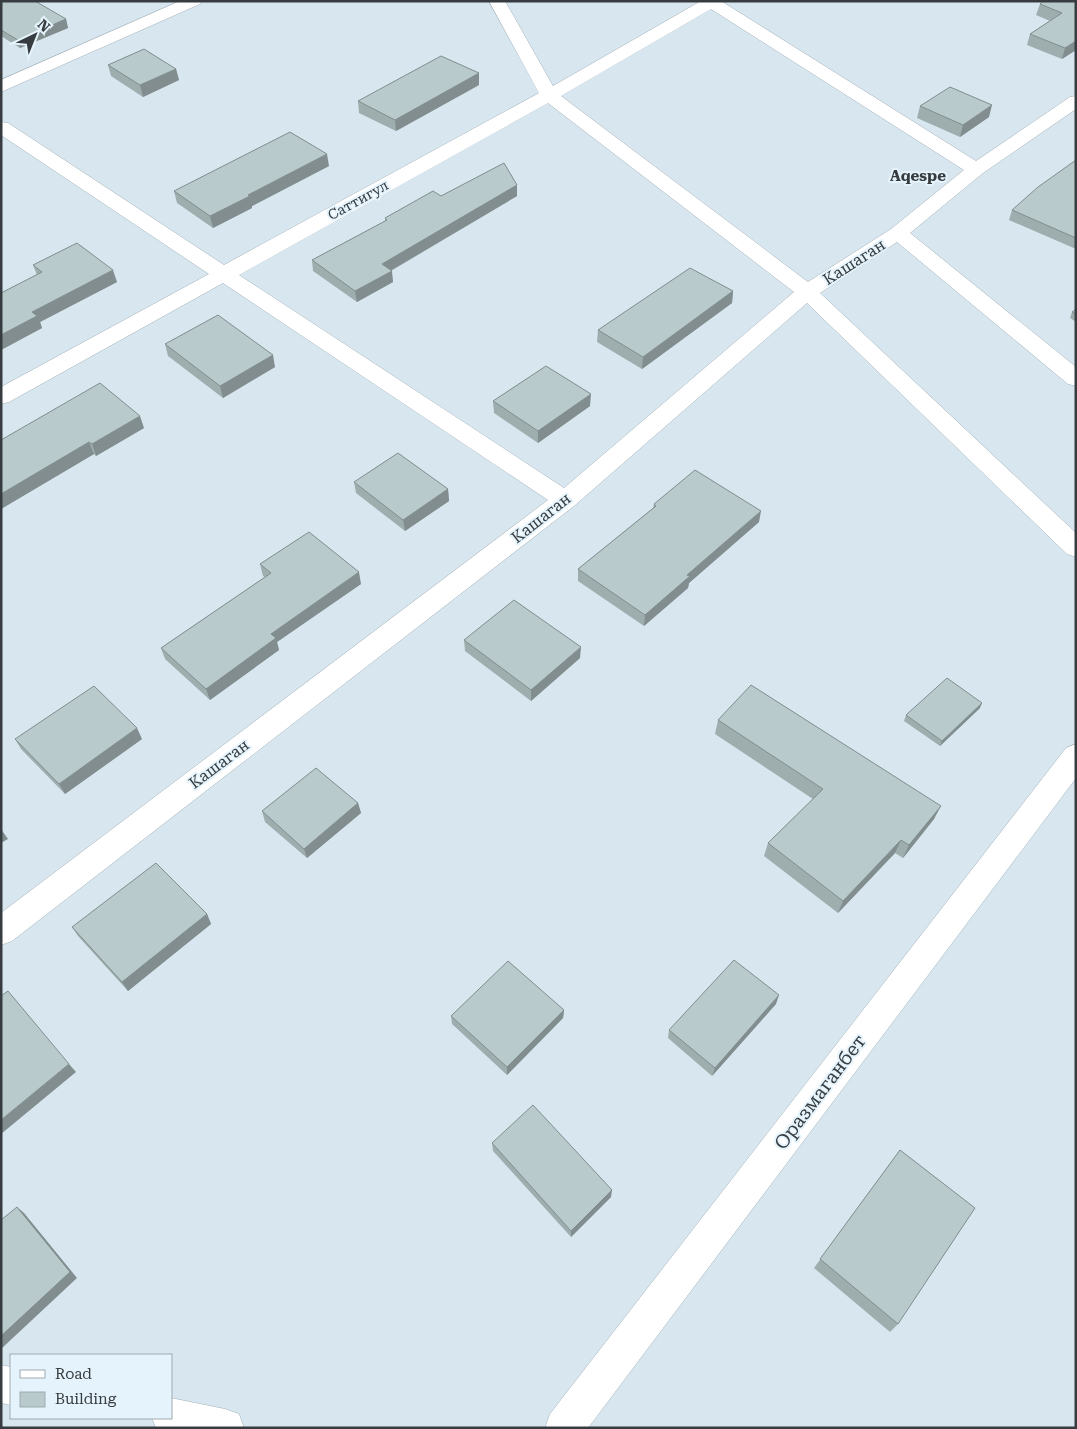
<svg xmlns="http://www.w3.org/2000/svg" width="1077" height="1429" font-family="'Roboto Serif',serif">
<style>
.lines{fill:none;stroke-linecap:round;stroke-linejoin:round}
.minor-casing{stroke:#a2b0b8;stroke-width:1}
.minor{fill:#fff;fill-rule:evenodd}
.wall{fill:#9eaeaf}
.shaded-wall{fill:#818d8e}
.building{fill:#b8cacb;stroke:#818d8e}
.labels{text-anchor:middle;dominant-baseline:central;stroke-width:4;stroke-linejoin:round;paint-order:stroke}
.far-street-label{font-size:14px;fill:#363c3f;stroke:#e5f4fc}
.far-neighbourhood-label{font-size:15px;font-weight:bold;fill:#363c3f;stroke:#e5f4fc}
.street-label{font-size:16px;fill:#363c3f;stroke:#e5f4fc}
.near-street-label{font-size:19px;fill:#363c3f;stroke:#e5f4fc}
</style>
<rect width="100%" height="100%" fill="#d8e6ef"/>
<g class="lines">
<g class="minor-casing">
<path id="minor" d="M180 1H202L200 4 1 92V80Z
M489 1H505L553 86 701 1H721L976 161 1070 97 1076 96V109L983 173 910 233 1076 367V386L1068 384 897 242 820 293 1076 533V557L1067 554 807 303 574 506 12 941 1 945V913L548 500 223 283 9 402 1 404V387L209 274 1 135V122L8 123 224 265 539 93ZM711 9 964 170 891 229 808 282 561 96ZM548 103 794 292 564 488 239 275Z
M1076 744V778L588 1428H545L550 1414 1066 748Z
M1 1365 11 1367V1405L1 1403Z
M171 1398 225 1409 239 1414 244 1428H156L152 1418H171Z"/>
</g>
<use href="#minor" class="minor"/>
</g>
<path class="wall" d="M1 1 66 19 68 28 20 48 1 36Z
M1076 1V50L1062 59 1027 45 1030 34 1050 21 1036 15 1040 4Z
M108 65 176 69 179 80 143 97 111 76Z
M479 85 396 131 359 113 358 101Z
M920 106 989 117 960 137 917 118Z
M1076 160V249L1009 220 1012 210Z
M329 166 252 206V208L213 228 177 203 174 191Z
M517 185V196L391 271 393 282 357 302 313 271 312 260 385 221V218L441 196Z
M33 265 117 282 40 322 42 328 1 350V293L37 275Z
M733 291 732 303 642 369 597 342 598 330Z
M1076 309V322L1070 318 1072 312Z
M165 344 275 367 223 398 168 356Z
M493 401 590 406 538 443 494 413Z
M144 428 96 456 94 454 1 509V440Z
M354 482 448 489 449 501 405 531 356 493Z
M654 504 759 522 689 583 688 588 644 626 578 581V569L653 508Z
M260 564 361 584 277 642 279 650 210 700 165 659 161 648 265 577 263 576Z
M464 640 580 658 531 701 465 651Z
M980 708 940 746 904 721 906 715Z
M718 720 934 819 903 858 895 853 838 913 764 856 768 843 813 799 715 734Z
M15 739H142L65 794 21 749Z
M358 803 361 813 307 858 265 822 262 811Z
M207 914 211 924 128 991 78 936 72 927Z
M776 1004 712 1076 668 1038 669 1030Z
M564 1010 563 1018 507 1075 452 1024 451 1016Z
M492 1143 611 1197 571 1237 493 1151Z
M900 1150 898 1324 890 1332 814 1268Z"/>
<path class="shaded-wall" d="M66 19 68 28 20 48 18 40Z
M1076 41V50L1062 59 1065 48Z
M176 69 179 80 143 97 140 85Z
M479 73V85L396 131 395 120Z
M992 105 989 117 960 137 963 125Z
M327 154 329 166 252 206V208L213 228 210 216 248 195Z
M517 185V196L383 275 382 264Z
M113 270 117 282 40 322 42 328 1 350V335L32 312Z
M392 271 393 282 357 302 355 291Z
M733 291 732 303 642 369 643 357Z
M273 355 275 367 223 398 220 386Z
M591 394 590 406 538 443V431Z
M140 416 144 428 96 456 92 444Z
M89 442 94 454 1 509V494Z
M448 489 449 501 405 531 403 520Z
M761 511 759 522 689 583 688 588 644 626 645 615 687 575Z
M359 572 361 584 277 642 279 650 210 700 206 689 271 634Z
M581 647 580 658 531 701V690Z
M982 703 980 708 940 746 942 741Z
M137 728 142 739 65 794 59 784Z
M358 803 361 813 307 858 304 849Z
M941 806 934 819 903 858 909 845Z
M1 829 8 839 1 843Z
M901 840 895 853 838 913 843 901Z
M207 914 211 924 128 991 122 982Z
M779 995 776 1004 712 1076 715 1068Z
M564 1010 563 1018 507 1075V1067Z
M69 1064 76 1072 1 1134V1120Z
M612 1190 611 1197 571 1237V1231Z
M17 1207 24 1213 77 1278 1 1349V1336Z"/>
<path class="building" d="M1 1H35L66 19 18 40 1 30Z
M1043 1H1076V41L1065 48 1030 34 1062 13 1040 4Z
M144 49 176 69 140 85 108 65Z
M441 56 479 73 395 120 358 101Z
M950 87 992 105 963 125 920 106Z
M290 132 327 154 248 195 250 196 210 216 174 191Z
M1076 160V238L1012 210 1038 187Z
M504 163 517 185 382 264 392 271 355 291 312 260 387 220 385 218 433 191 441 196Z
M77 243 113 270 32 312 37 316 1 335V293L42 272 33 265Z
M690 268 733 291 643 357 598 330Z
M1076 309V314L1072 312Z
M218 315 273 355 220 386 165 344Z
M546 366 591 394 538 431 493 401Z
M100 383 140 416 92 444 89 442 1 494V440Z
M398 453 448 489 403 520 354 482Z
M695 470 761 511 687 575 690 576 645 615 578 569 656 506 654 504Z
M309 532 359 572 271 634 276 638 206 689 161 648 271 573 260 564Z
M514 600 581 647 531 690 464 640Z
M947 678 982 703 942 741 906 715Z
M751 685 941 806 909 845 901 840 843 901 768 843 823 789 718 720Z
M94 686 137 728 59 784 15 739Z
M316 768 358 803 304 849 262 811Z
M156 863 207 914 122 982 72 927Z
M734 960 779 995 715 1068 669 1030Z
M508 961 564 1010 507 1067 451 1016Z
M8 991 69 1064 1 1120V996Z
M533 1105 612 1190 571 1231 492 1143Z
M900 1150 975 1208 898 1324 820 1259Z
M17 1207 70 1272 1 1336V1220Z"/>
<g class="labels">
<g class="far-street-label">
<text transform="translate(358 200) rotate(-29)">Саттигул</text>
</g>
<g class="far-neighbourhood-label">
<text x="918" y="176">Aqespe</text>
</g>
<g class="street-label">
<text transform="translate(854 262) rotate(-33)">Кашаган</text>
<text transform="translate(541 518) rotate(-38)">Кашаган</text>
<text transform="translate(219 764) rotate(-37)">Кашаган</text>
</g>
<g class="near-street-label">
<text transform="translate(820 1092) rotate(-53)">Оразмаганбет</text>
</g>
</g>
<rect width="1077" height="1429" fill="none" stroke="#363c3f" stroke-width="5"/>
<rect x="10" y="1354" width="162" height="65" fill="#e5f4fc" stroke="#9faab0"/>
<rect x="20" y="1370" width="25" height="8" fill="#ffffff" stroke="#9faab0"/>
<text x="55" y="1379" font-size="15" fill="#363c3f">Road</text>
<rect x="20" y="1392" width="25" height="15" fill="#b8cacb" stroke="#9faab0"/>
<text x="55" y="1404" font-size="15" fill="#363c3f">Building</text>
<g transform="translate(35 35) rotate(43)" stroke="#e5f4fc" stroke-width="4" paint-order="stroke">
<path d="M0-4L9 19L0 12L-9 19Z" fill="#363c3f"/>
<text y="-8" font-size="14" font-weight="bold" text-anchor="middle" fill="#363c3f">N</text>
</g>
</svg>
